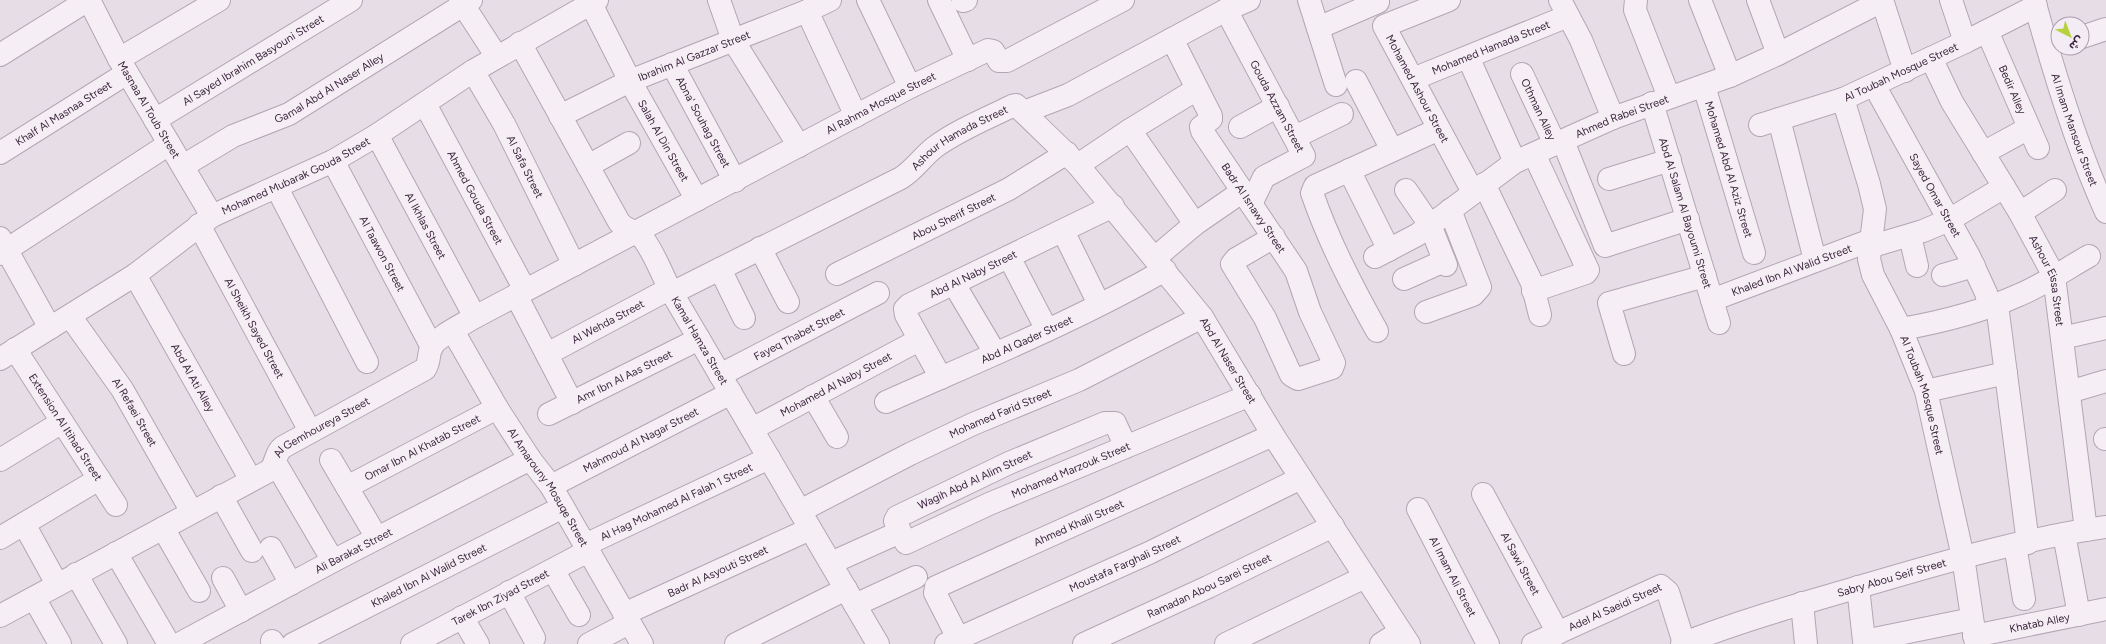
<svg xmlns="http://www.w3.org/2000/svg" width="2106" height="644" font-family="Figtree,'Noto Sans Arabic',sans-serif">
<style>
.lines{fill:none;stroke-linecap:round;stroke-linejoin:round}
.minor-casing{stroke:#b3a6b4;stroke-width:24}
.minor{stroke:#f5eff5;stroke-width:22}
.labels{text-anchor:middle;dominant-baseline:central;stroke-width:3;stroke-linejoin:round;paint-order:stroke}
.street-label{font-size:11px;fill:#3d263e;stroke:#f4ecf5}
</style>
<rect width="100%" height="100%" fill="#e6dde7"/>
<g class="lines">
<g class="minor-casing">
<g id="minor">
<path id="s1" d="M89 0 119 59 212 216"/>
<path d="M460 0 497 57"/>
<path id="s2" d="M589 0 630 81 697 200"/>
<path d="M719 0 733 40 799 146"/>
<path d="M868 0 910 87"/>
<path d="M939 0 968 60"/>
<path d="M1309 0 1336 85"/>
<path id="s3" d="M1449 0 1384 26 1473 192"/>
<path d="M1560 0 1581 40 1613 118"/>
<path d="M1636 0 1635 10 1669 97"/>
<path d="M1700 0 1730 76"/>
<path d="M1758 0 1778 54"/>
<path d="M1882 0 1905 71"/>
<path d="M1951 0 1965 42"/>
<path id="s4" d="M2034 0C2053 70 2076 146 2106 212"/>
<path d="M963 1 966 0"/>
<path id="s5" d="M1226 10 1304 156 1264 177 1251 204"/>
<path d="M807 11 856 116"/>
<path d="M1318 28 1378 2"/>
<path id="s6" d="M1987 31 2038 148"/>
<path d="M2082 37 2106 29"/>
<path id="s7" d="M1172 39 1211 116V119L1201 127 1202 131 1296 271 1310 312 1334 363 1332 368 1298 379 1291 375 1265 318 1232 264 1236 259 1274 237"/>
<path id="s8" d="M520 43 619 222C626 231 635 230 642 237 655 253 662 276 672 293L878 644"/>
<path d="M0 55 88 0"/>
<path d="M1468 57 1515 162"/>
<path id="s9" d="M1931 58 1952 102 2020 213 2054 276 2086 530"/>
<path d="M119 59 219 0"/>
<path id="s10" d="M672 64 735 181"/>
<path id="s11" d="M473 71 504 124 574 265"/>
<path id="s12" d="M1522 74 1555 144"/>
<path id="s13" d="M1413 79 1568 16"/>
<path d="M1356 81 1392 150"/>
<path id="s14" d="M1874 85 1969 256 1986 293 1990 308"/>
<path id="s15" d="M1704 86 1754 253"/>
<path id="s16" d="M1843 99 1869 184 1875 209 1869 259 1873 275 1901 329 1926 391 1963 557 1976 644"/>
<path id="s17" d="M1652 103 1719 323"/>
<path id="s18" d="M425 104 525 290"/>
<path d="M1024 112 1068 95 1226 10 1249 0"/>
<path id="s19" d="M560 116 630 81 807 11 830 0"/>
<path d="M1779 119 1815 260"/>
<path id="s20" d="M155 120 351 0"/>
<path id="s21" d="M1760 125 1843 99 1965 42 2036 6"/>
<path d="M1240 127 1278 106"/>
<path d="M1130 130 1195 224"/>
<path id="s22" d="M377 135 475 317"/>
<path d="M1295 137 1342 114"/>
<path d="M1563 141 1605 246 1688 219"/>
<path id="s23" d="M0 153 127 73"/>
<path d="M1983 153 2029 128"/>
<path id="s24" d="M333 161 432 347"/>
<path d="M1078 165 1130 130 1197 89"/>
<path id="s25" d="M183 166 233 136 289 114 471 0"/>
<path d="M588 166 629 143"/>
<path d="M1349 170 1389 250"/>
<path d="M1609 179 1670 160"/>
<path d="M1484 184 1532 283 1540 315"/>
<path d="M277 188 367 362"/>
<path d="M1406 190 1430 225 1446 265"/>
<path d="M2020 213 2055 190"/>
<path id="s26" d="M199 225 310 431"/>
<path d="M1063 231 1099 304"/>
<path d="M1910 236 1917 266"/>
<path d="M0 238 50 328"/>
<path d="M1869 247 1923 231 1949 220 2004 187"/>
<path d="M760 248 788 302"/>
<path d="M0 254 169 144"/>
<path d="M1009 257 1047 330"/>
<path id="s27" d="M1375 257 1417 235 1515 162 1613 118 1730 76 1778 54 1882 1"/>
<path d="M1155 258 1195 224 1243 191"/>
<path d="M720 269 744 318"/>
<path id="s28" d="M837 274 1009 189 1067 153"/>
<path id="s29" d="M135 275 251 480"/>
<path d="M1943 275 1974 266"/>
<path d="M1404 279 1444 261"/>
<path d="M954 284 995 353"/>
<path d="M1533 291 1586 273 1588 270 1534 154"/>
<path id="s30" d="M672 293 901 178C914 170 923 156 935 147 958 130 986 119 1012 106L1016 105 1078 165 1202 317 1273 435 1409 644"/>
<path d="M516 295 572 403"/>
<path id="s31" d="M1712 300 1871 240"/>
<path d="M1997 305 2028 543"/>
<path d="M1426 312 1473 295 1480 287 1450 210"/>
<path id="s32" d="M70 316 122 389 192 512"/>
<path d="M1901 329C1942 322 1981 312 2019 295 2043 285 2066 269 2089 256"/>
<path id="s33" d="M453 331 497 408 530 459 551 486 642 644"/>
<path d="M1377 331C1352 286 1329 242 1312 193L1315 186 1439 129"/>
<path d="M2062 338 2106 328"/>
<path id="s34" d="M15 349 116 505"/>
<path id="s35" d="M547 354 669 289"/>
<path d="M1624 354 1609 303 1705 276"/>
<path id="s36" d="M0 359 135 275 212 216 333 161 377 135 473 71 597 0"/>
<path id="s37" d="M720 375 878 293"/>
<path id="s38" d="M941 378 906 315 905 309 909 305 1113 206"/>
<path d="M1926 391 2006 373"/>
<path d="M2069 392 2106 381"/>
<path d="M813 396 837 437"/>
<path id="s39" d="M886 402C980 360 1076 321 1165 270"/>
<path id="s40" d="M549 414 699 339"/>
<path id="s41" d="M752 429 919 340"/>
<path d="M2105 439H2106"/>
<path id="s42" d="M1126 447 1115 423H1105L1009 463 897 517 895 521 906 543 989 504 1250 395"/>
<path d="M0 460 62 422"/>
<path d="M331 460 377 538"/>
<path d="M275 462 333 561"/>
<path id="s43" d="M551 486 731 393"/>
<path id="s44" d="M347 487 497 408"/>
<path id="s45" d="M1483 494 1558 633"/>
<path d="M221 496 252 551"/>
<path id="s46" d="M1418 509 1488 644"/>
<path id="s47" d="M800 511 910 454 973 424 1079 380 1202 317"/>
<path d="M24 524 57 584"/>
<path d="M163 528 199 591"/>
<path d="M2064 534 2079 615"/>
<path d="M0 538 99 479"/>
<path id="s48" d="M585 545 769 458"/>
<path d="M2015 545 2024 599"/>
<path d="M271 548 291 584"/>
<path d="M116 553 169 644"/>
<path d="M831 563 900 532"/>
<path d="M553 570 579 615"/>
<path d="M76 574 116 644"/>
<path d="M223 578 241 611"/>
<path d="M1858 587 1864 641 1972 619"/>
<path d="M509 592 534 638"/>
<path d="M34 598 60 644"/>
<path d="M1802 603 1806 644"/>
<path d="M855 605 916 577"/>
<path id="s49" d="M624 614 810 529"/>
<path id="s50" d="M0 616 269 471C277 464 274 454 283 447L425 369C430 362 428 355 431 348 436 337 464 324 475 317L910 87 988 50 993 51 999 61H1007L1123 0"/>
<path d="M462 617 478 644"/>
<path id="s51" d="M1974 636 2106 609"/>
<path id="s52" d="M958 638 935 593 936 587 1273 435"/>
<path d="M272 641 274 644"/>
<path id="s53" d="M179 644 333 561 530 459"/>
<path id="s54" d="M293 644 563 507"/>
<path id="s55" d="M412 644 588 551"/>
<path d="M589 644 629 623"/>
<path d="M736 644 846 589"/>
<path id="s56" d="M946 644 1149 553 1301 478"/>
<path id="s57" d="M1084 644 1208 587 1333 526"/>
<path d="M1226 644 1365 577"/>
<path d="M1381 644 1400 632"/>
<path id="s58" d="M1533 644 1661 586 1668 592 1684 643"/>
<path id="s59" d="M1682 644C1745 619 1811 601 1876 582 1951 560 2028 538 2106 527"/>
</g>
</g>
<use href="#minor" class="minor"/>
</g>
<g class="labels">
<g class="street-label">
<text stroke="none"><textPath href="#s13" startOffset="84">Mohamed Hamada Street</textPath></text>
<text stroke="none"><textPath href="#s19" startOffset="147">Ibrahim Al Gazzar Street</textPath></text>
<text stroke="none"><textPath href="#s20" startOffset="115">Al Sayed Ibrahim Basyouni Street</textPath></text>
<text stroke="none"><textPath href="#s21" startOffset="151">Al Toubah Mosque Street</textPath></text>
<text stroke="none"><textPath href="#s25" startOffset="166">Gamal Abd Al Naser Alley</textPath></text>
<text stroke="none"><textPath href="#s3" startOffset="141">Mohamed Ashour Street</textPath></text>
<text stroke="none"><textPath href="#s6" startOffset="64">Bedir Alley</textPath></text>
<text stroke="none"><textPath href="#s50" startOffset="1031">Al Rahma Mosque Street</textPath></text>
<text stroke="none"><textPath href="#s5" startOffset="109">Gouda Azzam Street</textPath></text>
<text stroke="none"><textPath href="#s1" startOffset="125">Masnaa Al Toub Street</textPath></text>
<text stroke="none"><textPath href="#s12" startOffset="39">Othman Alley</textPath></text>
<text stroke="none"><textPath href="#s23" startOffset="75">Khalf Al Masnaa Street</textPath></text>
<text stroke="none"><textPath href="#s27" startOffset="286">Ahmed Rabei Street</textPath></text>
<text stroke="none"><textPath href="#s10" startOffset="66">Abna' Souhag Street</textPath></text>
<text stroke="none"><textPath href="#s4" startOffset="136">Al Imam Mansour Street</textPath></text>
<text stroke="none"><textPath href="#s30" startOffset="328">Ashour Hamada Street</textPath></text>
<text stroke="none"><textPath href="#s2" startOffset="159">Salah Al Din Street</textPath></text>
<text stroke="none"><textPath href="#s11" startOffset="109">Al Safa Street</textPath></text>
<text stroke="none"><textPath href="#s15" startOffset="87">Mohamed Abd Al Aziz Street</textPath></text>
<text stroke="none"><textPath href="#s36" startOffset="349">Mohamed Mubarak Gouda Street</textPath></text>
<text stroke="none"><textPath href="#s14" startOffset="126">Sayed Omar Street</textPath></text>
<text stroke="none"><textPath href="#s18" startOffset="106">Ahmed Gouda Street</textPath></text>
<text stroke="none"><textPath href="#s7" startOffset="199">Badr Al Isnawy Street</textPath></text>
<text stroke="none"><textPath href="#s17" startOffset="115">Abd Al Salam Al Bayoumi Street</textPath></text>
<text stroke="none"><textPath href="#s28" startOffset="130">Abou Sherif Street</textPath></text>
<text stroke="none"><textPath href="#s22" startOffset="103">Al Ikhlas Street</textPath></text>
<text stroke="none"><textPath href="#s24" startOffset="105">Al Taawon Street</textPath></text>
<text stroke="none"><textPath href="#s31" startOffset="85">Khaled Ibn Al Walid Street</textPath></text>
<text stroke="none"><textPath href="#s38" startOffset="155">Abd Al Naby Street</textPath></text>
<text stroke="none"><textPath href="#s9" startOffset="253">Ashour Eissa Street</textPath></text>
<text stroke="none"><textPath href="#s35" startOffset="69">Al Wehda Street</textPath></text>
<text stroke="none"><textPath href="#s26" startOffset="117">Al Sheikh Sayed Street</textPath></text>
<text stroke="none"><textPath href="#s37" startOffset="89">Fayeq Thabet Street</textPath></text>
<text stroke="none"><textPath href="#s39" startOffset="154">Abd Al Qader Street</textPath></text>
<text stroke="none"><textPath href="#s8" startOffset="351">Kamal Hamza Street</textPath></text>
<text stroke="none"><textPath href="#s30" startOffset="727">Abd Al Naser Street</textPath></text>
<text stroke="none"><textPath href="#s29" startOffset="118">Abd Al Ati Alley</textPath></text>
<text stroke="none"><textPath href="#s40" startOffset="84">Amr Ibn Al Aas Street</textPath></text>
<text stroke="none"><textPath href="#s41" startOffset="95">Mohamed Al Naby Street</textPath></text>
<text stroke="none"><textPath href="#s16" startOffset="312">Al Toubah Mosque Street</textPath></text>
<text stroke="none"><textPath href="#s32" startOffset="116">Al Refaei Street</textPath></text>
<text stroke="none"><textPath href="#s47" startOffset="223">Mohamed Farid Street</textPath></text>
<text stroke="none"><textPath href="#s34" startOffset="93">Extension Al Itihad Street</textPath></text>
<text stroke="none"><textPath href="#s50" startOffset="377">Al Gemhoureya Street</textPath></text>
<text stroke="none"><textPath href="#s43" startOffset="101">Mahmoud Al Nagar Street</textPath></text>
<text stroke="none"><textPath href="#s44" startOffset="85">Omar Ibn Al Khatab Street</textPath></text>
<text stroke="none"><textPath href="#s42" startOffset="474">Mohamed Marzouk Street</textPath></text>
<text transform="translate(975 480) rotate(-25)">Wagih Abd Al Alim Street</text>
<text stroke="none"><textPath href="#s33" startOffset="183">Al Amarouny Mosuqe Street</textPath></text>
<text stroke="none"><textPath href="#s48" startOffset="101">Al Hag Mohamed Al Falah 1 Street</textPath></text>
<text stroke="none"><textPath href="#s52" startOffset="213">Ahmed Khalil Street</textPath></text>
<text stroke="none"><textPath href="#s53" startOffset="198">Ali Barakat Street</textPath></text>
<text stroke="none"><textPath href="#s56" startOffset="196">Moustafa Farghali Street</textPath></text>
<text stroke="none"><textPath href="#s45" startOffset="79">Al Sawi Street</textPath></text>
<text stroke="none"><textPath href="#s49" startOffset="103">Badr Al Asyouti Street</textPath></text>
<text stroke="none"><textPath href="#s54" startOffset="152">Khaled Ibn Al Walid Street</textPath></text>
<text stroke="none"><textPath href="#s46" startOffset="76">Al Imam Ali Street</textPath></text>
<text stroke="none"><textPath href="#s59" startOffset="220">Sabry Abou Seif Street</textPath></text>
<text stroke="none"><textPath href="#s57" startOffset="138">Ramadan Abou Sarei Street</textPath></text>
<text stroke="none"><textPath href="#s55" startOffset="100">Tarek Ibn Ziyad Street</textPath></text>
<text stroke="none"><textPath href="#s58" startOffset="90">Adel Al Saeidi Street</textPath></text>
<text stroke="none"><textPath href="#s51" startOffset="67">Khatab Alley</textPath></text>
</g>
</g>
<g transform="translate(2070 36) rotate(138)"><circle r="19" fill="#f4ecf5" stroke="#ab9dac"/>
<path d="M0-3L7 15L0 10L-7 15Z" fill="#b6d13d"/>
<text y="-6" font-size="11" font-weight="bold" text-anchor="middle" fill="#3d263e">ش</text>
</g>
</svg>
